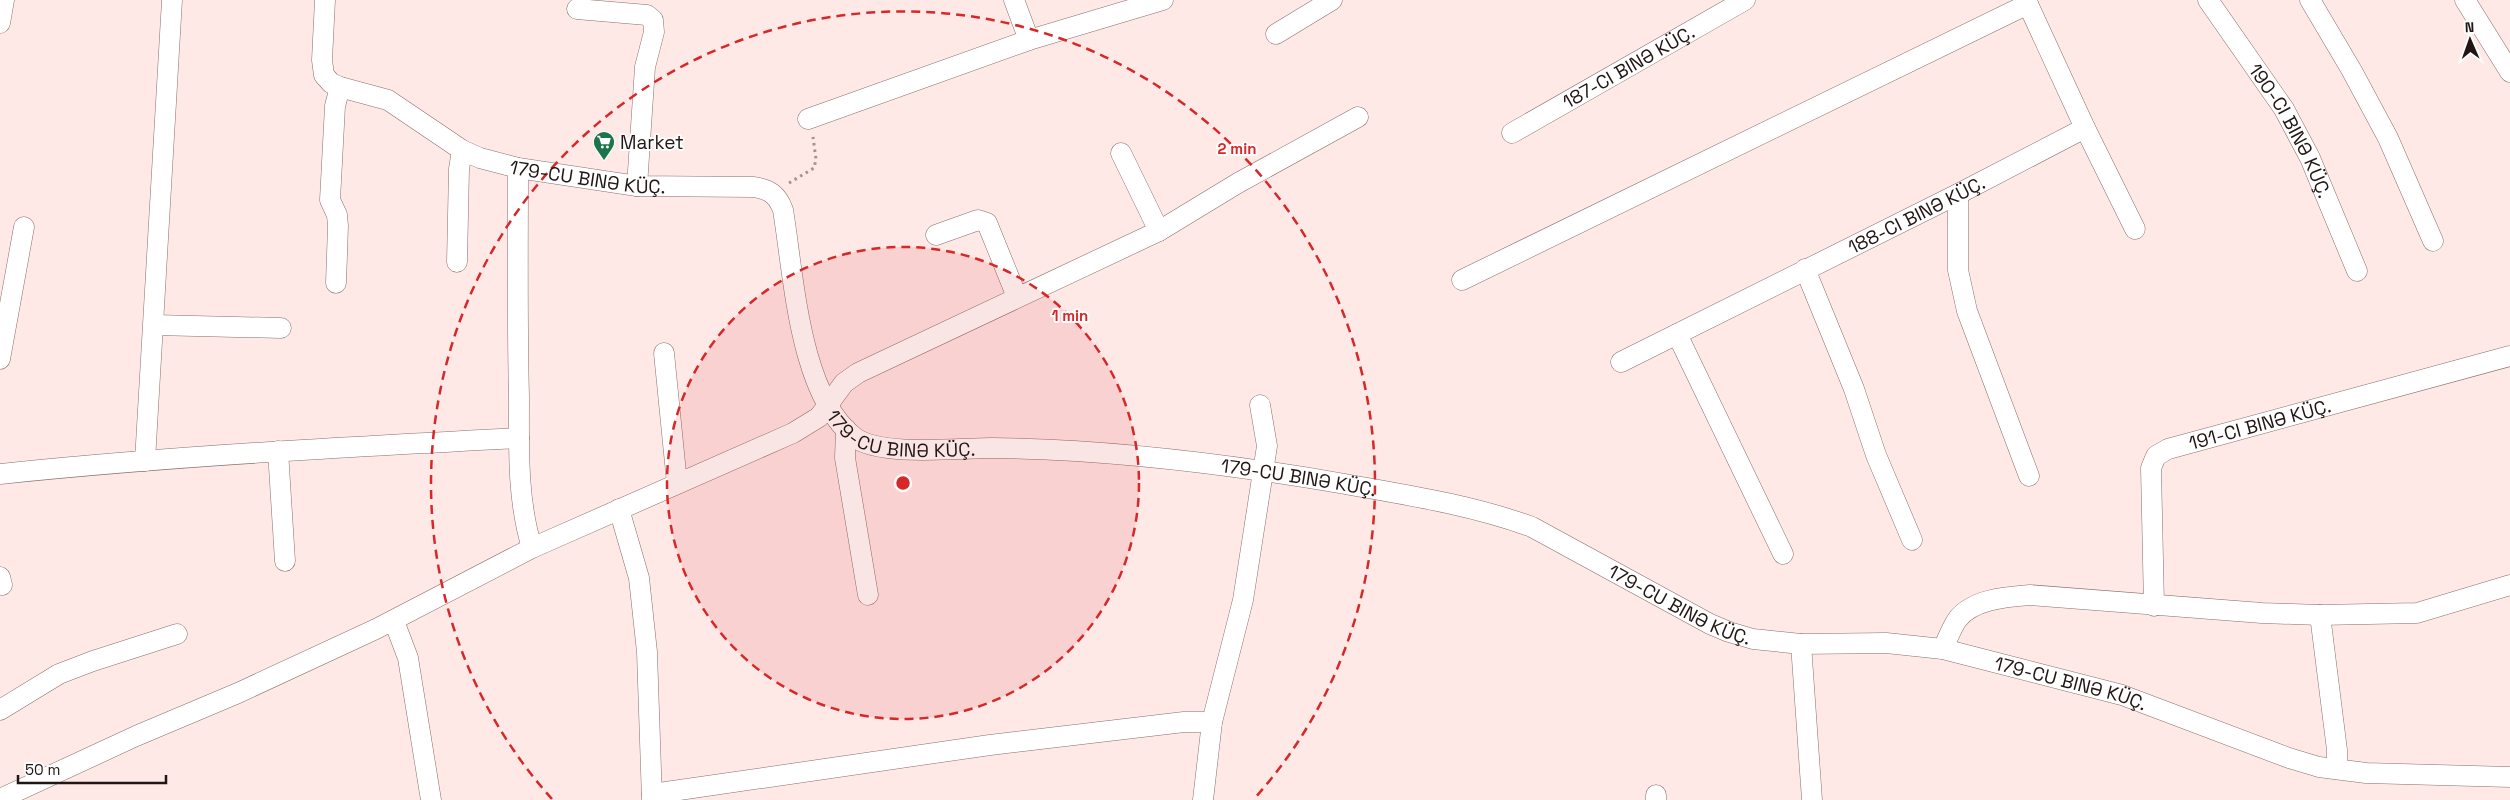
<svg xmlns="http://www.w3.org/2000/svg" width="2510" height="800" font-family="'Space Grotesk',sans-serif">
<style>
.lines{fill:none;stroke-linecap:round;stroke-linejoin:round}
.street-casing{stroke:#8b6e6b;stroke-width:21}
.path{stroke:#a39290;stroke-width:3;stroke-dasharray:2.5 4;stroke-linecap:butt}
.street{stroke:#fff;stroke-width:20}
.ring{fill:none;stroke:#d62828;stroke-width:2.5;stroke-dasharray:9 6}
.labels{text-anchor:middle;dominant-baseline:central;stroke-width:4;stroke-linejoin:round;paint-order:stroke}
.street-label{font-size:19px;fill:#221615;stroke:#fcfcfc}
.poi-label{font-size:19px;fill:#221615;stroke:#fcfcfc;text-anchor:start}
.centre{fill:#d62828;stroke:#fcfcfc;stroke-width:2.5}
.ring-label{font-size:15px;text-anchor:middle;font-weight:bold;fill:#d62828;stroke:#fcfcfc;stroke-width:4;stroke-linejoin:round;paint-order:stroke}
</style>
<rect width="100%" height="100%" fill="#fee9e7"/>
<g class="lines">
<g class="street-casing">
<g id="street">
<path id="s1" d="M325 0 322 60 324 75 331 83 340 87 388 100 462 150 480 158 518 168 637 186 753 187C769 189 777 194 783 210 794 276 799 394 854 437 880 457 959 448 992 448 1110 449 1229 464 1345 484 1407 495 1472 505 1532 527L1710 624 1729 632 1753 639 1801 644 1886 643 1943 649 2122 695 2289 758 2319 767 2366 773 2510 777"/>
<path d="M1014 0 1029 40"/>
<path id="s2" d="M2208 0 2284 109 2310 158 2357 271"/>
<path d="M2310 0 2352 71 2388 138 2433 241"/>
<path d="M2465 0 2510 72"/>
<path d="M577 9 647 15 653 20 654 32 645 67 637 186"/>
<path d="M0 23 4 0"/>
<path d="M1276 34 1332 0"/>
<path d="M808 119 1029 40 1163 0"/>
<path d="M2085 128 2135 229"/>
<path id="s3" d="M1512 133 1745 0"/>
<path d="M1121 153 1159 231"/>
<path d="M518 168C518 244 517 321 519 397 519 448 517 499 532 548"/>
<path d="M1958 194V270L1967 311 2029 476"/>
<path d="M936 235 978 220 987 223 1017 297"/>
<path d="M457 262 459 169 462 150"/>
<path d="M1805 269 1854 389 1876 455 1912 540"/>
<path d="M1462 280 2028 4"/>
<path d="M336 283 338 226 337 215 330 200 335 106 340 87"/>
<path d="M154 325 281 328"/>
<path d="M1677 334 1783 554"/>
<path d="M664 353 677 483"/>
<path d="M0 359 24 227"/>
<path id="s4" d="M1621 362 1958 194 2085 128 2026 0"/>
<path d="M846 429 845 458 868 595"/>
<path d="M278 451 285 561"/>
<path d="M145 461 172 0"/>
<path d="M0 474C173 456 346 447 519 438"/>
<path d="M619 509 639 578 647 652 652 800"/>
<path d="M0 577 2 585"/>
<path id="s5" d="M2154 606 2151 468 2156 456 2168 449 2510 356"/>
<path d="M2320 615 2337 750V769"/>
<path d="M394 621 408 658 431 800"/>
<path d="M1801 644 1812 800"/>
<path d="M1943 649C1947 640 1951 629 1957 620 1972 599 2006 597 2030 595L2262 613 2320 615 2417 613 2510 585"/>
<path d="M0 710 59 674 93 661 177 634"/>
<path d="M652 794 990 745 1184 722H1212"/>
<path d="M0 799 136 736 238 693 376 629 532 548 793 433 819 417 844 383 858 373 1159 231 1238 183 1358 117"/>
<path d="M1203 800 1212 722 1243 600 1267 446 1260 405"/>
<path d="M1656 800V795"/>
</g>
</g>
<path class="path" d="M789 183 814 168 816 159 813 137"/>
<use href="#street" class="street"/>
</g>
<circle cx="903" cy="483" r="236" fill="#d62828" fill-opacity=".12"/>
<g class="ring">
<circle cx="903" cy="483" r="236"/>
<path d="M552 799A472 472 0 1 1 1254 799"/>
</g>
<defs>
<g id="supermarket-pin" transform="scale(1.125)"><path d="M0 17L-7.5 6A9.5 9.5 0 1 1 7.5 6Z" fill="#1c754a" stroke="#fcfcfc"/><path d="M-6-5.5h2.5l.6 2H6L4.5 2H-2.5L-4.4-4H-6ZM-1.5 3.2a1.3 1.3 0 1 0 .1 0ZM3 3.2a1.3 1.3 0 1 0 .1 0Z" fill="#fff"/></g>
</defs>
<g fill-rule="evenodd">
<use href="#supermarket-pin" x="604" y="142"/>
</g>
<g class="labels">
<g class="street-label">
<text stroke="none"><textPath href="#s3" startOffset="134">187-CI BINƏ KÜÇ.</textPath></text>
<text stroke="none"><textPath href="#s2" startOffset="155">190-CI BINƏ KÜÇ.</textPath></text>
<text stroke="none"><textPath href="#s1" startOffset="364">179-CU BINƏ KÜÇ.</textPath></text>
<text stroke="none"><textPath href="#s4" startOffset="330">188-CI BINƏ KÜÇ.</textPath></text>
<text stroke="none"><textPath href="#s5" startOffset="260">191-CI BINƏ KÜÇ.</textPath></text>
<text stroke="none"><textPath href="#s1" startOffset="858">179-CU BINƏ KÜÇ.</textPath></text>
<text stroke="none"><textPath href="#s1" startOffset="1262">179-CU BINƏ KÜÇ.</textPath></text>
<text stroke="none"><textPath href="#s1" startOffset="1668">179-CU BINƏ KÜÇ.</textPath></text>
<text stroke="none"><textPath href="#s1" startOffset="2072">179-CU BINƏ KÜÇ.</textPath></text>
</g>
<g class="poi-label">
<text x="620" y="142">Market</text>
</g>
</g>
<circle cx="903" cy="483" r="8" class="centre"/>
<g class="ring-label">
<text x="1237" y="154">2 min</text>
<text x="1070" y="321">1 min</text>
</g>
<g transform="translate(2470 40) rotate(358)" stroke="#fcfcfc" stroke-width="4" paint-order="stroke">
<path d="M0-4L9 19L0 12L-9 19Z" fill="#221615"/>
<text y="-8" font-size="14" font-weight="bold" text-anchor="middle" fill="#221615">N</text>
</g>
<path d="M18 775v8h148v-8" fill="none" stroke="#221615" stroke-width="2.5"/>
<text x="25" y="775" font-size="15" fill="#221615" stroke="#fcfcfc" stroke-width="4" paint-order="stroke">50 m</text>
</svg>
